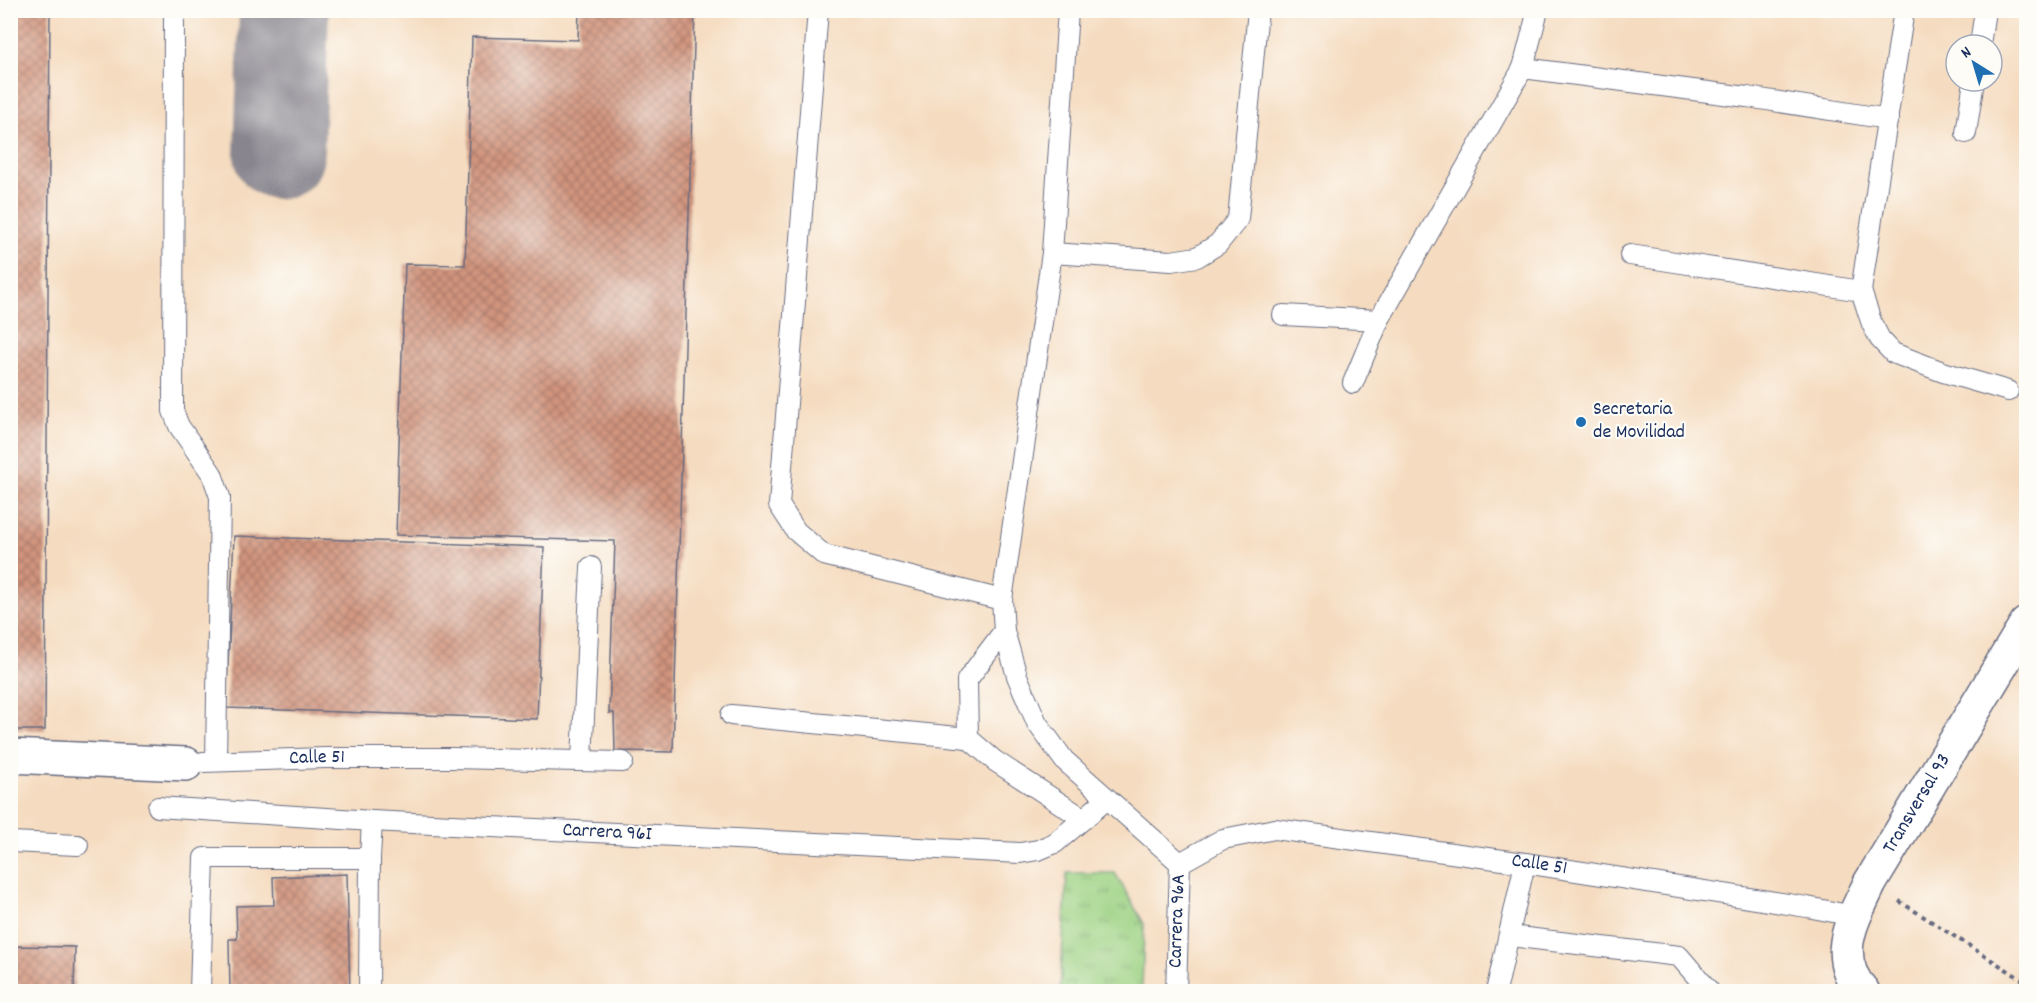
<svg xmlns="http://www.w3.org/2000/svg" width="2037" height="1002" font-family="Dekko,sans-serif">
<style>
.grass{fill:url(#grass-tufts);stroke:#5c8070;stroke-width:1.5}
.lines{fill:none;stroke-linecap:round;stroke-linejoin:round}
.taxiway{stroke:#88858e;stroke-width:90}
.building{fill:url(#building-cross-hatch)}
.lane-casing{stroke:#676b80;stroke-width:22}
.street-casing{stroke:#676b80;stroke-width:36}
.secondary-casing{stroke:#676b80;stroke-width:36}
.path{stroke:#676b80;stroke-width:4;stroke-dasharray:4.5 4.5;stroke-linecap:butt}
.lane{stroke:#fff;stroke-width:20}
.street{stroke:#fff;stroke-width:33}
.secondary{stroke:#fff;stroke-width:33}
.poi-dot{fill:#1f6fb2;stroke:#fdfcf7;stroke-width:2}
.labels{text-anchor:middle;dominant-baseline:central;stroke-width:4.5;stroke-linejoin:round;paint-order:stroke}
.poi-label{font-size:20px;fill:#1b2f5e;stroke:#fdfcf7;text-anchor:start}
.street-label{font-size:20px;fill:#1b2f5e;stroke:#fdfcf7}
</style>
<defs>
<pattern id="grass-tufts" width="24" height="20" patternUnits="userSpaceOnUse" patternTransform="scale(1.5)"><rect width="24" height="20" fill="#9cd182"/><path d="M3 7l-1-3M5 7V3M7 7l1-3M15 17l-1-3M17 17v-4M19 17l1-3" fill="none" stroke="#7eaa6e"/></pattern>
<pattern id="building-cross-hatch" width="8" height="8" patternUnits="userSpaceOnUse" patternTransform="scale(1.5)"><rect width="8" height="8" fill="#d1947d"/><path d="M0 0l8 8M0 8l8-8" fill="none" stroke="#a9796a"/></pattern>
</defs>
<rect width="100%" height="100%" fill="#fdfcf7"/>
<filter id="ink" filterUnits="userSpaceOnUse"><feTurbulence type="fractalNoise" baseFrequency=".0167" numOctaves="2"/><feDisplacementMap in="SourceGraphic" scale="12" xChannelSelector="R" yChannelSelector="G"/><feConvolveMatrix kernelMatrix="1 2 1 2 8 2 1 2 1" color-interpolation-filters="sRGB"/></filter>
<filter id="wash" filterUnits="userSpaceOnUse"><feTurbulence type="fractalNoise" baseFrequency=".008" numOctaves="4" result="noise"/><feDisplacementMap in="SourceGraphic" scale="24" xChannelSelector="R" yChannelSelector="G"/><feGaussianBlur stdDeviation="1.35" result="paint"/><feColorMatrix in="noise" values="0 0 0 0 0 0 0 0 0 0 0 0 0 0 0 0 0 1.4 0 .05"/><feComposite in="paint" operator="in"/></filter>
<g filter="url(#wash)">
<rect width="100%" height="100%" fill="#f5dbbf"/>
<path class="grass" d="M1067 873H1115L1144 924 1142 991H1060Z"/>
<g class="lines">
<path class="taxiway" d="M279 154 284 10"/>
</g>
<g id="blocks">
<path class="building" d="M10 10H50L45 730H10Z
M579 10H695L673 752 615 751 614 713H609L615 541 396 535 405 264 465 265 472 37 578 40Z
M234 536 544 547 537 719 226 708Z
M347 874 350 992H230L229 939H237L236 906 274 905 273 877Z
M10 946 75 947 74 992H10Z"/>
</g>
</g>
<g filter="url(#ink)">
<use href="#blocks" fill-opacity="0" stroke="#676b80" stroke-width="1.5"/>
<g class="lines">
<g class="lane-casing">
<g id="lane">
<path d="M174 10 173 411 179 426 212 474 220 497 216 761"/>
<path d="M818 10 779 505 796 531 824 555 1002 600"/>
<path d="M1068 10 1052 253 1002 600 1004 631 1017 676 1037 723 1064 760 1180 863"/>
<path d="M1980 45 1985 10"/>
<path d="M1523 68 1538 10"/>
<path d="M1966 133 1974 81"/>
<path d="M1052 253 1171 261 1197 257 1218 244 1238 219 1258 10"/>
<path d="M1630 255 1861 291 1904 10"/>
<path d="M1861 291 1872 324 1880 339 1893 353 1943 372 2008 391"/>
<path d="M1283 315 1379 320"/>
<path d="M1353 383 1379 320 1523 68 1747 97 1888 119"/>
<path d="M1004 631 967 680 968 738 995 761 1084 819"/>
<path d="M731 715 968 738"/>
<path d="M582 760 591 567"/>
<path id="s1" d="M203 762 325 758H452L623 762"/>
<path d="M158 807 372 821 1020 853 1038 850 1055 843 1107 799"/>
<path d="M10 842 78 845"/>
<path d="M370 858 372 821"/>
<path d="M1510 936 1679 956 1710 992"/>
<path d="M200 992 204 858H370L369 992"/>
<path id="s2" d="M1176 992 1180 863 1223 839 1275 829 1525 863 1807 907 1854 916"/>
<path d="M1496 992 1525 863"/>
</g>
</g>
<g class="street-casing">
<path id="street" d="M10 756 186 764"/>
</g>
<g class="secondary-casing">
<g id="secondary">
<path id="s3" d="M1863 992C1830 956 1853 919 1870 883L2026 624"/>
</g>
</g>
<path class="path" d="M1899 901 2026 982"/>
<use href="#lane" class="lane"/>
<use href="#street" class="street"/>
<use href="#secondary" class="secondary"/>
</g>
</g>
<circle class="poi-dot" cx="1581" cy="422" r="6"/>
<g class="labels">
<g class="poi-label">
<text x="1593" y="410">Secretaria<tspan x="1593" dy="23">de Movilidad</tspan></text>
</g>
<g class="street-label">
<text stroke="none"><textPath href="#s1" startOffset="114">Calle 51</textPath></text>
<text stroke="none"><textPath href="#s3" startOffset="210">Transversal 93</textPath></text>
<text transform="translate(607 833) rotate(3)">Carrera 96I</text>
<text stroke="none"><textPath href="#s2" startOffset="498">Calle 51</textPath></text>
<text transform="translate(1178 921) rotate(-88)">Carrera 96A</text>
</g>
</g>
<rect width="2037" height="1002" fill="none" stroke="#fdfcf7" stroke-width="36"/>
<g transform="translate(1974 63) rotate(323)"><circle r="28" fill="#fdfcf7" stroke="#a3aaba" stroke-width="1.5"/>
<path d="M0-4.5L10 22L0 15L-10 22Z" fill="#1f6fb2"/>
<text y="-9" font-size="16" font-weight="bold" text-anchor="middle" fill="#1b2f5e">N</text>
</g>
</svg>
